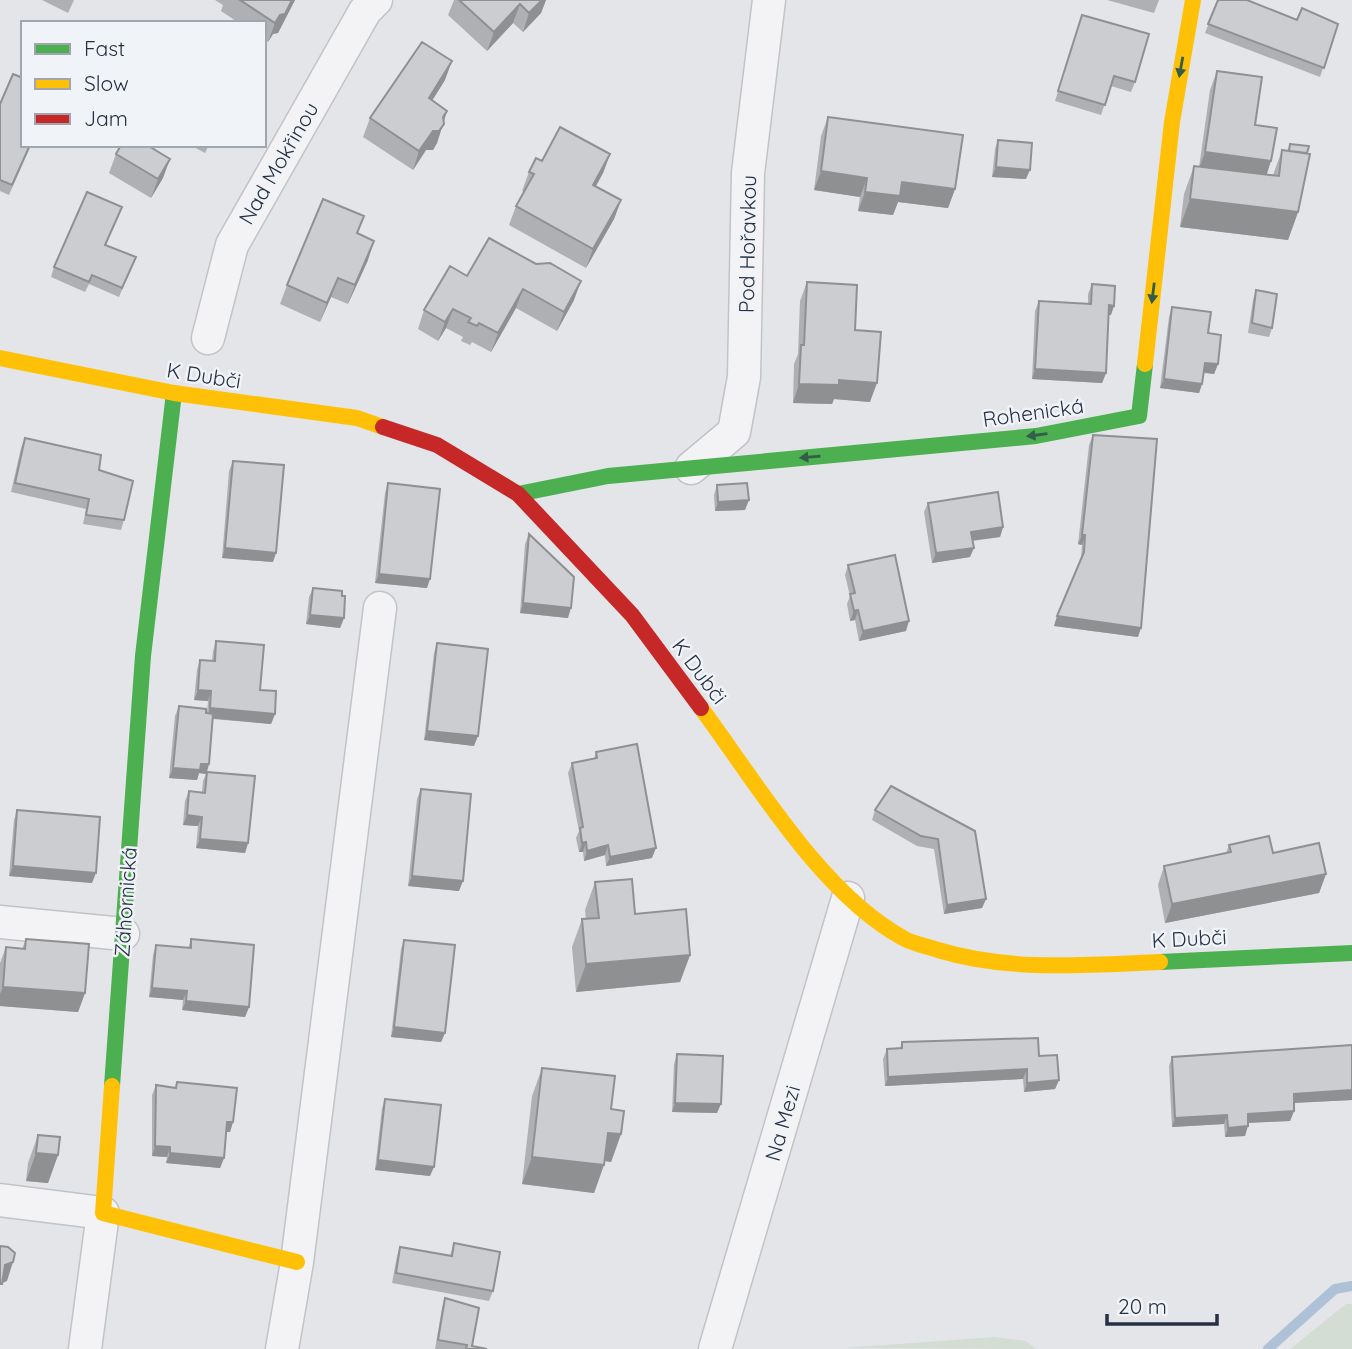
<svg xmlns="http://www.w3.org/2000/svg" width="1352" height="1349" font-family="Quicksand,sans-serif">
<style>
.green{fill:#d3ddd3}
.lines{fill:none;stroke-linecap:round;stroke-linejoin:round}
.stream{stroke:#aec1d7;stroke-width:10}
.street-casing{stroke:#c1c3c7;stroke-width:35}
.street{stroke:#f3f3f5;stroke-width:32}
.fast{stroke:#4caf50;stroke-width:16}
.slow{stroke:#ffc107;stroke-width:16}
.jam{stroke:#c62828;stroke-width:16}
.wall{fill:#afb0b4}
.shaded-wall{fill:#8e9092}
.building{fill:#cbcdd1;stroke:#8e9092;stroke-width:2}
.oneway{fill:#345d48}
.labels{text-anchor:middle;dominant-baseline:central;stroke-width:5;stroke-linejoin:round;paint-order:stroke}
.street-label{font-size:21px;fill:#273144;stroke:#f0f3f8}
</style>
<rect width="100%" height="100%" fill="#e3e5e9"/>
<path class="green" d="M1346 1304H1352V1349H1290Z
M994 1337 1026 1341 1036 1349 845 1348Z"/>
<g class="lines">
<path class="stream" d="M1268 1349 1335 1289 1352 1286"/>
<g class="street-casing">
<path id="street" d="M208 338 232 245 365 11 376 0
M691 468 734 432 744 377 748 173 769 0
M0 922 123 934
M0 1200 103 1213 85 1349
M282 1349 297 1262 380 608
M715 1349 848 898"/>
</g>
<use href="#street" class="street"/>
<path class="fast" d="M518 494 608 476 1036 436 1139 416 1145 364
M1160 962 1352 953
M112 1086 143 656 174 393"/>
<path class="slow" d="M0 358 174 393 357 418 383 427
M1145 364 1172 122 1193 0
M701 708C756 782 821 893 903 938 913 944 927 946 938 950 1011 972 1085 965 1160 962
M112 1086 103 1213 297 1262"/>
<path class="jam" d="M383 427 437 445 518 494 632 615 701 708"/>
</g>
<path class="wall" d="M42 0H74L68 13Z
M215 0H295L278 33 273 34 268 42 264 39V23H239L221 11 223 5Z
M454 0H546L541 13 523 32 513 23 487 51 448 15Z
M1107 0H1159L1154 13Z
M1218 0 1297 20 1338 24 1320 77 1205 33Z
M1082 15 1135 82 1131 92 1111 86 1101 115 1055 101Z
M1217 71 1255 125 1266 174 1273 175 1282 150 1287 151 1290 144 1298 212 1288 240 1180 227 1184 194 1194 166 1199 167 1210 90Z
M445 80 432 100 447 111 437 143 433 150H426L413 170 363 137 370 118Z
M0 104 31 145 9 195 0 191Z
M828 117 955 189 948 208 898 202 893 215 858 211 860 197 814 190 821 136Z
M998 140 1026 179 992 177 995 149Z
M190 145H209L205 153Z
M116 154 163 178 151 198 109 173Z
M610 154 603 173 596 186 621 200 614 219 586 268 509 225 516 206 524 192 522 191 529 172 542 161Z
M122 207 106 245 136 257 119 297 89 284 85 292 51 277 54 267Z
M357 233 368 260 348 304 331 297 320 322 280 304 287 285Z
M467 276 574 300 557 331 516 308 491 352 472 342 470 345 461 341 463 337 446 328 438 341 418 329 424 310Z
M807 282 855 330 870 402 834 399 832 404 793 403 794 364 798 354 800 301Z
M1092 284 1111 315H1109L1106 373 1102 383 1032 379 1035 311 1039 301 1088 304V294Z
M1256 290 1272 328 1269 337 1248 333 1253 300Z
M1172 307 1208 333 1218 364 1214 374 1203 373 1202 384 1199 393 1160 388 1169 317Z
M1093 435 1138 637 1054 626 1081 560 1082 545 1078 544 1089 445Z
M25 438 99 470 124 520 121 530 83 524 86 509 11 492 21 448Z
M233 461 273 562 222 558 229 471Z
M388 483 427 588 375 583 385 493Z
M717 485 745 510 715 511 714 495Z
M928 503 1003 527 1000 537 973 541 970 557 932 563 924 512Z
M529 534 568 618 520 613 525 544Z
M848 565 906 631 859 641 855 620 850 621 847 604 850 596 845 575Z
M313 588 342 596 344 618 340 628 306 624 309 597Z
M216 641 260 690 275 714 271 724 213 719 209 764 207 772 248 843 245 853 196 848 198 826 183 825 185 801 189 791 202 792 203 781 206 774 199 773 197 780 169 778 175 716 179 706 207 713 208 701 194 700 197 670 200 660 212 661 213 651Z
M437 643 474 746 424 740 434 653Z
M596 752 652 858 606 866 605 855 584 861 583 852H579L576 838 579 831 568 773 572 763 594 759Z
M421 789 459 891 408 886 417 799Z
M17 810 92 883 9 876 14 820Z
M875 810 975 831 986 899 982 908 944 914 934 849 917 846 872 820Z
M1229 845 1273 853 1326 874 1319 893 1165 923 1158 885 1164 866 1226 853Z
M595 882 635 914 690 955 680 982 576 992 572 947 582 919H586L585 910Z
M26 939 85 993 78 1012 0 1006V963L6 947 22 949Z
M191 939 249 1007 245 1017 182 1010 183 1000 149 997 153 955 156 945 188 948Z
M404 940 445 1033 441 1042 391 1037 401 949Z
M902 1042 1039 1056 1059 1080 1055 1089 1024 1092 1023 1079 885 1086 883 1059 887 1049 900 1048Z
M1352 1045V1100L1294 1103V1111L1290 1121 1248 1123 1245 1136 1225 1137 1224 1124 1172 1127 1169 1066 1172 1057Z
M677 1054 717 1113 672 1112 674 1064Z
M542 1068 611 1109 621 1134 611 1162 605 1161 594 1193 522 1184 532 1096Z
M177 1082 233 1122 230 1132H226L224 1158 220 1168 166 1163 167 1157 152 1156V1095L156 1085 175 1088Z
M385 1099 430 1176 375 1170 382 1108Z
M38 1135 58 1155 48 1183 26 1181 28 1163Z
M454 1243 493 1291 489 1301 392 1283 397 1256 400 1247 450 1256Z
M445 1298 472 1346 487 1349H435L442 1308Z"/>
<path class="shaded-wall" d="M292 0H295L278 33 273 34 268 42 275 23 280 15Z
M542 0H546L541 13 523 32 529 13Z
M520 4 513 23 487 51 494 32Z
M452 61 445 80 422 117 429 98Z
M447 111 437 143 433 150H426L413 170 419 151Z
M1205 152 1271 161 1265 180 1198 171Z
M610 154 603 173 586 204 593 185Z
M170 159 163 178 151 198 158 179Z
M996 167 1030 170 1026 179 992 177Z
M821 171 867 178 860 197 814 190Z
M902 182 955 189 948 208 898 202 893 215 858 211 865 192Z
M1190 199 1298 212 1288 240 1180 227Z
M621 200 614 219 586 268 593 249Z
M374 241 368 260 348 304 355 285Z
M338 278 331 297 320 322 327 303Z
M581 281 574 300 557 331 564 312Z
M523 289 516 308 491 352 498 333Z
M1109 305 1114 306 1111 315H1106Z
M453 309 446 328 438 341 445 322Z
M1205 363 1218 364 1214 374 1201 372Z
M1035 369 1106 373 1102 383 1032 379Z
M1164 379 1202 384 1199 393 1160 388Z
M839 380 877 383 870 402 834 399 832 404 793 403 799 384Z
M749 500 745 510 715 511 718 502Z
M1003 527 1000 537 967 541 971 532Z
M1082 535H1085L1082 545 1078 544Z
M225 548 276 553 273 562 222 558Z
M974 548 970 557 932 563 936 553Z
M379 574 430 579 427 588 375 583Z
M523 603 571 608 568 618 520 613Z
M858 610 855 620 850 621 854 611Z
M310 615 344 618 340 628 306 624Z
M1057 616 1141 628 1138 637 1054 626Z
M909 621 906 631 859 641 863 631Z
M198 690 211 691 208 701 194 700Z
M210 708 275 714 271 724 207 718Z
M427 731 478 736 474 746 424 740Z
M201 764H209L206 774 199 773 197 780 169 778 173 768Z
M187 815 202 817 198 826 183 825Z
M200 839 248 843 245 853 196 848Z
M586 842 583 852H579L582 843Z
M608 845 605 855 584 861 587 851Z
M656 848 652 858 606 866 610 857Z
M13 866 96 873 92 883 9 876Z
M1326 874 1319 893 1165 923 1172 904Z
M412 876 463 881 459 891 408 886Z
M986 899 982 908 944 914 947 905Z
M690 955 680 982 576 992 586 964Z
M3 987 85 993 78 1012 0 1006V994Z
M152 988 187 991 183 1000 149 997Z
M186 1001 249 1007 245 1017 182 1010Z
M394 1027 445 1033 441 1042 391 1037Z
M1027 1069 1023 1079 885 1086 888 1077Z
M1059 1080 1055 1089 1024 1092 1027 1083Z
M1352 1090V1100L1291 1103 1294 1094Z
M675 1103 721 1104 717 1113 672 1112Z
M1294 1111 1290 1121 1244 1123 1248 1114Z
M1227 1115 1224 1124 1172 1127 1175 1118Z
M227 1122H233L230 1132H224Z
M1248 1126 1245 1136 1225 1137 1228 1128Z
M608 1133 621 1134 611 1162 598 1160Z
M155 1146 170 1147 167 1157 152 1156Z
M36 1153 58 1155 48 1183 26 1181Z
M170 1153 224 1158 220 1168 166 1163Z
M532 1157 604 1165 594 1193 522 1184Z
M378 1160 434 1167 430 1176 375 1170Z
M13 1262 7 1281 0 1284 5 1265Z"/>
<path class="building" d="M240 0H292L285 14 280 15 275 23Z
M459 0H542L529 13 520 4 494 32Z
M1218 0H1247L1297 20 1302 8 1338 24 1324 68 1208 24Z
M1082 15 1149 34 1135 82 1114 76 1105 105 1058 91Z
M422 42 452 61 429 98 447 111 443 117 444 124 439 131H433L419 151 370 118Z
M1217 71 1262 77 1255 125 1277 128 1271 161 1205 152Z
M13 74 23 78V145H30L12 185 0 180V104Z
M828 117 963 135 955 189 902 182 900 196 865 192 867 178 821 171Z
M560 127 610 154 593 185 621 200 593 249 516 206 534 174 529 172 536 158 542 161Z
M998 140 1032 143 1030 170 996 167Z
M1290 144 1309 146 1307 153 1289 151Z
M121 145H147L170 159 158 179 116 154Z
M1282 150 1310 154 1298 212 1190 199 1194 166 1279 176Z
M87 192 122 207 105 245 136 257 122 288 92 275 89 282 54 267Z
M323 199 364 216 357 233 374 241 355 285 338 278 327 303 287 285Z
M489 238 536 264 550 263 581 281 564 312 523 289 498 333 479 323 477 326 468 322 471 318 453 309 445 322 424 310 450 266 467 276Z
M807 282 857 285 855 330 881 332 877 383 839 380V385L799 384 801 345H804Z
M1092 284 1115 286 1114 306 1109 305 1106 373 1035 369 1039 301 1091 304Z
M1256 290 1277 294 1272 328 1252 323Z
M1172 307 1211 312 1208 333 1221 335 1218 364 1205 363 1202 384 1164 379Z
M1093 435 1157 439 1141 628 1057 616 1084 552 1085 535H1082Z
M25 438 101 455 99 470 133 481 124 520 86 515 89 499 15 483Z
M233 461 284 465 276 553 225 548Z
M388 483 440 489 430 579 379 574Z
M747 483 749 500 718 502 717 485Z
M998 492 1003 527 971 532 974 548 936 553 928 503Z
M529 534 574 577 571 608 523 603Z
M895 555 909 621 863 631 858 610 854 611 850 594 855 593 848 565Z
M313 588 342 591V596H345L344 618 310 615Z
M216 641 264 645 260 690 276 691 275 714 210 708 211 691 198 690 200 660 215 661Z
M437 643 488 649 478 736 427 731Z
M179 706 206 709V713L213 714 209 764H201L200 770 173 768Z
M637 744 656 848 610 857 608 845 587 851 586 842 582 843 580 828 583 827 572 763 597 758 596 752Z
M207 772 255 776 248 843 200 839 202 817 187 815 189 791 205 793Z
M891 786 975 831 986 899 947 905 938 839 921 836 875 810Z
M421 789 471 794 463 881 412 876Z
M17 810 100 817 96 873 13 866Z
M1269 836 1273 853 1319 843 1326 874 1172 904 1164 866 1231 852 1229 845Z
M632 879 635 914 686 909 690 955 586 964 582 919 599 918 595 882Z
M26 939 89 944 85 993 3 987 6 947 25 949Z
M191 939 254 945 249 1007 186 1001 187 991 152 988 156 945 191 948Z
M404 940 455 945 445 1033 394 1027Z
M1038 1038 1039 1056 1057 1055 1059 1080 1027 1083V1069L888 1077 887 1049 902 1048V1042Z
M1352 1045V1090L1294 1094V1111L1248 1114V1126L1228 1128 1227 1115 1175 1118 1172 1057Z
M677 1054 723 1056 721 1104 675 1103Z
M542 1068 615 1076 611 1109 624 1111 621 1134 608 1133 604 1165 532 1157Z
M177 1082 237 1088 233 1122H227L224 1158 170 1153V1147L155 1146 156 1085 176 1088Z
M385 1099 441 1105 434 1167 378 1160Z
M38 1135 60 1137 58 1155 36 1153Z
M454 1243 500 1252 493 1291 396 1273 400 1247 452 1256Z
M0 1246 8 1247 15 1253 13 1262 5 1265 2 1284H0Z
M445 1298 479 1308 472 1346 487 1349H466L467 1345 438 1340Z"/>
<defs><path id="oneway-solid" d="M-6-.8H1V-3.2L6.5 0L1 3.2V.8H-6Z" transform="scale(1.75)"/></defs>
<g class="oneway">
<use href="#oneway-solid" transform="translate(1181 67) rotate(100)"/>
<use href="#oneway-solid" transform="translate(1153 293) rotate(97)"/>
<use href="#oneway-solid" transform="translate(1037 435) rotate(172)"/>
<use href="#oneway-solid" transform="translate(810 457) rotate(175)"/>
</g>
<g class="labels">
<g class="street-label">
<text transform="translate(278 163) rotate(-60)">Nad Mokřinou</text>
<text transform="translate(747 244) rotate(-89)">Pod Hořavkou</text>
<text transform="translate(204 375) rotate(9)">K Dubči</text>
<text transform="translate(1033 412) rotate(-8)">Rohenická</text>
<text transform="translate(700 671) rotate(53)">K Dubči</text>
<text transform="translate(125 902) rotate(-86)">Záhornická</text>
<text transform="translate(1189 938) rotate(-3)">K Dubči</text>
<text transform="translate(782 1123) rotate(-74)">Na Mezi</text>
</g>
</g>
<rect x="21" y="21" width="245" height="126" fill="#f0f3f8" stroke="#a0a5b0" stroke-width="2"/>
<rect x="35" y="44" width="35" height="10" fill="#4caf50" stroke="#a0a5b0" stroke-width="2"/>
<text x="84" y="56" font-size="21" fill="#273144">Fast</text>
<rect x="35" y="79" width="35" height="10" fill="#ffc107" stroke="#a0a5b0" stroke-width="2"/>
<text x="84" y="91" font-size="21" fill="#273144">Slow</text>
<rect x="35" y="114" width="35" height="10" fill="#c62828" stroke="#a0a5b0" stroke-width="2"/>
<text x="84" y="126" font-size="21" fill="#273144">Jam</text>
<path d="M1107 1314v10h110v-10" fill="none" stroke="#273144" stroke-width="3.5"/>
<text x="1118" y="1314" font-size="21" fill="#273144" stroke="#f0f3f8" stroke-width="5" paint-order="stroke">20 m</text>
</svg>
